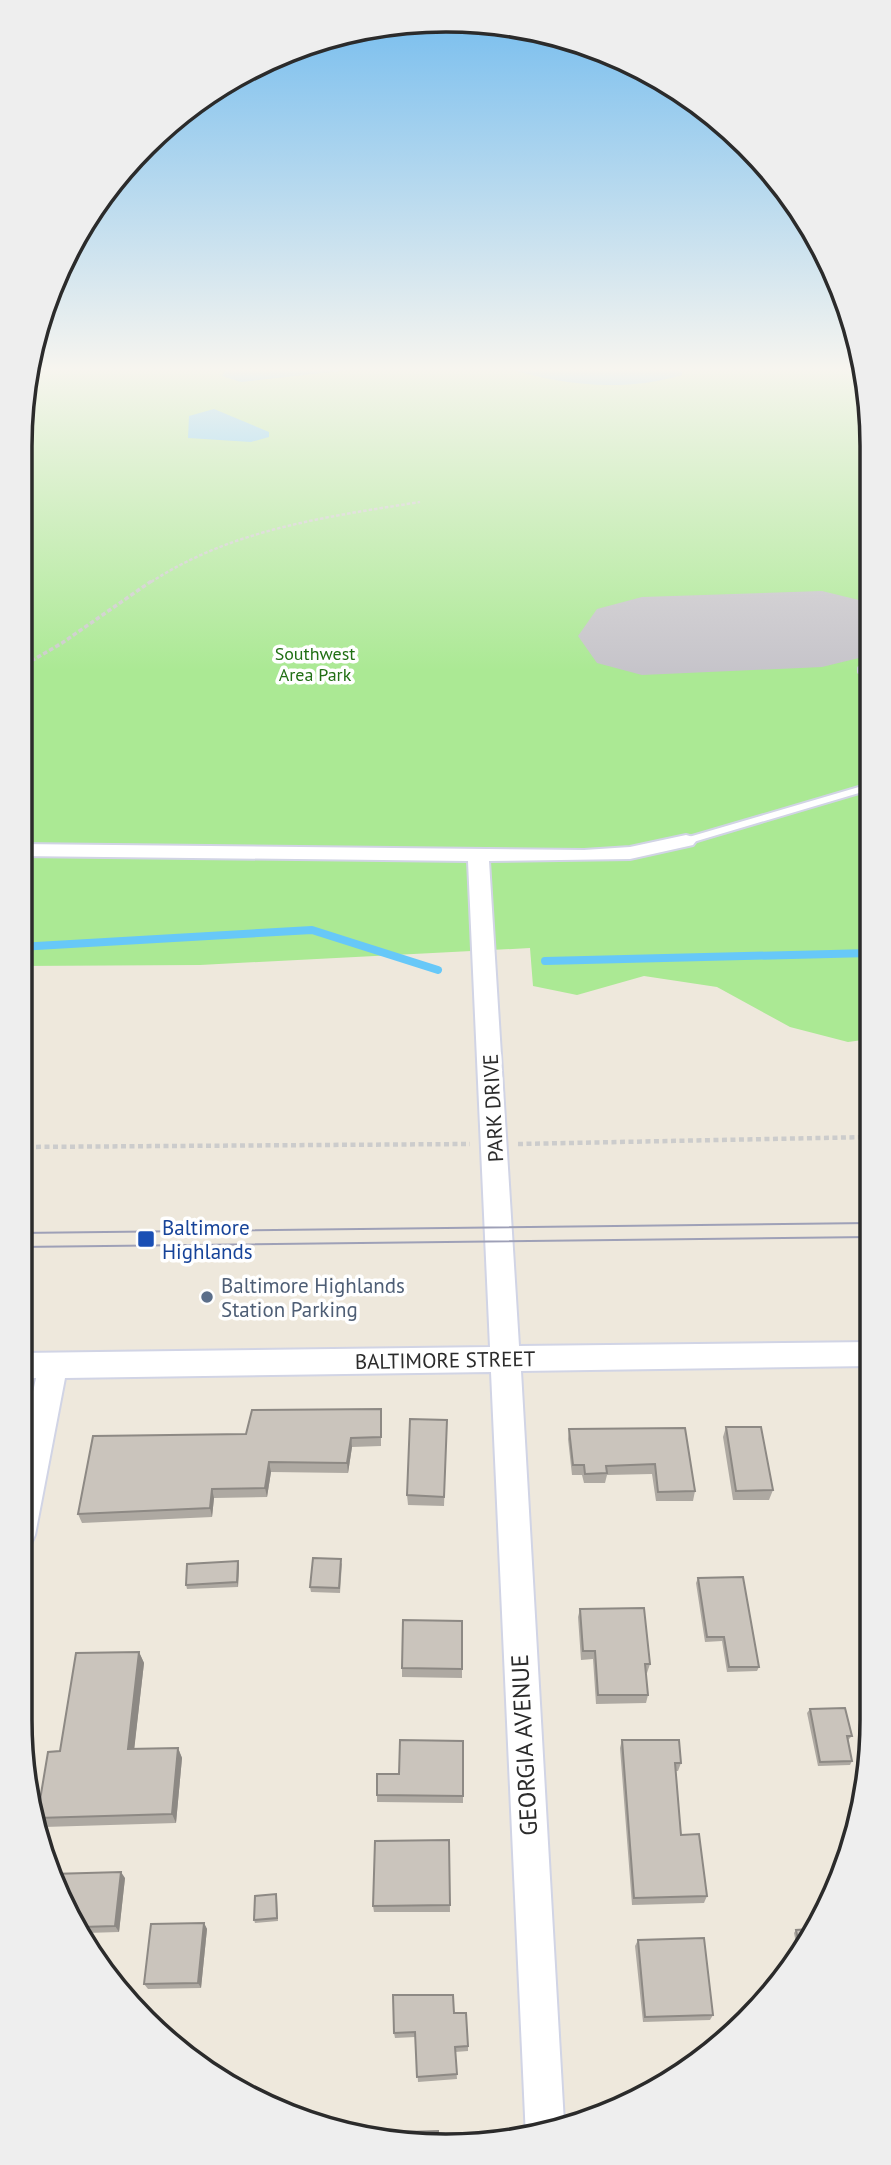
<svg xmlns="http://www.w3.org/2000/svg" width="891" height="2165" font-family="'PT Sans',sans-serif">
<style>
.green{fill:#abe994}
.water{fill:#67c8f8}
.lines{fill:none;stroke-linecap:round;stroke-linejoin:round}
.stream{stroke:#67c8f8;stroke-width:8}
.runway{fill:#c6c4ca;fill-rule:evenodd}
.lane-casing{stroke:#d1d4e5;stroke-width:4}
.street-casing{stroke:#d1d4e5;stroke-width:4}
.path-far2{stroke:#ccc;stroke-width:2.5;stroke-dasharray:3.5 2;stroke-linecap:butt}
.path-far1{stroke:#ccc;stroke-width:3.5;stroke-dasharray:4.5 2.5;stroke-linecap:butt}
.path{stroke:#ccc;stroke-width:4.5;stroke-dasharray:5 3.5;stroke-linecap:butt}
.lane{fill:#fff;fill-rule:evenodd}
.street{fill:#fff;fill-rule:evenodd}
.tram{stroke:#9ea0b7;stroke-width:2}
.wall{fill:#aea9a2}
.shaded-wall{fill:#8d8984}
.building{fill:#cac4bc;stroke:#8d8984;stroke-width:2}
.transit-dot{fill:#1a4fb4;stroke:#fff;stroke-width:2.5}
.service-dot{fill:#5c6f8a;stroke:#fff;stroke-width:2.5}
.labels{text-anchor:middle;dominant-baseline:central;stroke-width:7;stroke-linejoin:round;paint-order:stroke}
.far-park-label{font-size:18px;fill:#216f14;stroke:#fff}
.street-label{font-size:21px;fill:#2b2b2b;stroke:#fff}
.transit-label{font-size:21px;fill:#164399;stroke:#fff;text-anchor:start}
.service-label{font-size:21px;fill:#4e5e75;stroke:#fff;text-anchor:start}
.near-street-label{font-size:24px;fill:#2b2b2b;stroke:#fff}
.rim{fill:none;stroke:#2b2b2b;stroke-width:3.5}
</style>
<rect width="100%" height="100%" fill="#eee8dc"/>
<path class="green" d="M32 368H862L868 389 870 1039 848 1042 790 1027 717 987 644 976 577 995 533 986 530 948 200 965 19 966V446Z"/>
<path class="water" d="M227 368H368L241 382 222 376Z
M507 368H682V375C625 392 563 386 507 368Z
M214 409 269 432V437L251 442 188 438 189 416Z"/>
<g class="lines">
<path class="stream" d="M19 947 312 930 438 970
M545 961 870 953"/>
<path class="runway" d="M822 591 867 602V656L822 667 642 675 597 663 578 636 597 609 642 597Z"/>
<g class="lane-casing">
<path id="lane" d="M862 667H869V673L859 672V668Z
M869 784V790L690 843 686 844 681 841 682 839Z"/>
</g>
<g class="street-casing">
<path id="street" d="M686 835 693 837 696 841 693 845 630 859 489 861 519 1346 871 1342V1366L521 1371 564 2123 526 2138 491 1372 65 1378 35 1535 30 1546 19 1550V1458L36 1378 19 1379V1353L490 1347 468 861 19 856V844L584 850 630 847Z"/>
</g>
<path class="path-far2" d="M151 582C233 529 325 517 420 502"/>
<path class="path-far1" d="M19 668 62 643 153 580"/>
<path class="path" d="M518 1144 870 1137
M19 1147 470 1144"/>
<use href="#lane" class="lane"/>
<use href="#street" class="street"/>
<path class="tram" d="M19 1233 870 1223
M19 1247 870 1237"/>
</g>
<path class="wall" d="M381 1409V1446L352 1447 348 1473 271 1472 267 1497 214 1498 212 1517 82 1523 78 1514 246 1434Z
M447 1420 444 1506 408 1505 407 1495Z
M726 1427 773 1490 769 1500H733L723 1437Z
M685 1428 695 1491 693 1501H656L652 1474 607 1475 605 1483H584L582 1475H572L568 1439 569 1429Z
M238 1561 239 1565 238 1587 187 1589 186 1585Z
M342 1563 340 1593 311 1592 310 1587Z
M698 1578 759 1667 757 1671 727 1672 722 1641 705 1642 696 1583Z
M580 1609 650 1664 647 1673H646L648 1695 646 1703 596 1704 593 1659 581 1660 578 1617Z
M462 1621V1678L402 1677V1668Z
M139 1652 144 1663 134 1749 178 1748 182 1758 176 1823 44 1827 37 1818 60 1751Z
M810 1709 852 1736 848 1740 852 1761 850 1765 818 1766 807 1713Z
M622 1740 681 1763 678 1771H676L681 1835 707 1896 704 1903 632 1905 620 1748Z
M463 1741V1803L377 1802V1795L399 1774Z
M449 1840 450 1912H374L373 1906Z
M52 1874 125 1878 119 1932 86 1933Z
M276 1894 277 1898 278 1921 255 1923 254 1920Z
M204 1923 207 1929 201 1988 148 1989 144 1984Z
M810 1929 798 1953 794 1933 796 1930Z
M638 1940 713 2015 710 2020 643 2022 635 1946Z
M454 2013 468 2046V2051L455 2052 457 2079 418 2082 415 2037 395 2038 394 2033Z"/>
<path class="shaded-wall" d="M351 1438 352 1447 348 1473 347 1463Z
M269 1462 271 1472 267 1497 265 1488Z
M212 1489 214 1498 212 1517 210 1508Z
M238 1561 239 1565 238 1587 237 1582Z
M139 1652 144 1663 133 1760 128 1749Z
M178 1748 182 1758 176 1823 172 1814Z
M121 1872 125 1878 119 1932 115 1926Z
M204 1923 207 1929 201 1988 198 1983Z"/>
<path class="building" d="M381 1409V1437L351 1438 347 1463 269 1462 265 1488 212 1489 210 1508 78 1514 93 1436 246 1434 252 1410Z
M410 1419 447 1420 444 1497 407 1495Z
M726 1427H761L773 1490 736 1491Z
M685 1428 695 1491 658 1492 655 1464 606 1466 607 1473 585 1474 584 1465H573L569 1429Z
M313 1558 341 1559 339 1588 310 1587Z
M238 1561 237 1582 186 1585 187 1564Z
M743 1577 759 1667H729L724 1637H707L698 1578Z
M644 1608 650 1664H645L648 1695H598L595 1651H583L580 1609Z
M403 1620 462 1621V1669L402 1668Z
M139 1652 128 1749 178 1748 172 1814 37 1818 48 1752 60 1751 76 1653Z
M845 1708 852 1736H847L852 1761 820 1762 810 1709Z
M400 1740 463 1741V1796L377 1795V1774H399Z
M622 1740H679L681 1763H675L681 1835 699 1834 707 1896 634 1898Z
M449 1840 450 1905 373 1906 375 1841Z
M121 1872 115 1926 82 1927 52 1874Z
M276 1894 277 1918 254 1920 255 1896Z
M204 1923 198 1983 144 1984 151 1924Z
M810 1929 800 1949 796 1930Z
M704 1938 713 2015 645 2017 638 1940Z
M393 1995H453L454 2013H466L468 2046 455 2047 457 2074 417 2077 415 2032 394 2033Z
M438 2131V2140L389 2142 373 2136V2133Z"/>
<linearGradient id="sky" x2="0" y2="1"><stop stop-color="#74bcee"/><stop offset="0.55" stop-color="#f7f5ef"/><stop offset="1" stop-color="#f7f5ef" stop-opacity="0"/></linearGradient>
<rect width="891" height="671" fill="url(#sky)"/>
<rect class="transit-dot" x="137" y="1230" width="18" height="18" rx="3.5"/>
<circle class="service-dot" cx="207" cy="1297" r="7"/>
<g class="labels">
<g class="far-park-label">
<text x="315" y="653">Southwest<tspan x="315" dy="21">Area Park</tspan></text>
</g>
<g class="street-label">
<text transform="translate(493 1108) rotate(-93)">PARK DRIVE</text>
<text transform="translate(445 1360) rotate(-1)">BALTIMORE STREET</text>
</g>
<g class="transit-label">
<text x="162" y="1227">Baltimore<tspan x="162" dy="24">Highlands</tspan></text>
</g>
<g class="service-label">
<text x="221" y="1285">Baltimore Highlands<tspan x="221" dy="24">Station Parking</tspan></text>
</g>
<g class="near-street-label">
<text transform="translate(524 1745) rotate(-93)">GEORGIA AVENUE</text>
</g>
</g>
<path d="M0 0H891V2165H0ZM446 32H446A414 414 0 0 1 860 446V1720A414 414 0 0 1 446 2134H446A414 414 0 0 1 32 1720V446A414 414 0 0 1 446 32Z" fill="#eee" fill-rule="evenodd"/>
<path class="rim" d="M446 32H446A414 414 0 0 1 860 446V1720A414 414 0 0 1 446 2134H446A414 414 0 0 1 32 1720V446A414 414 0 0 1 446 32Z"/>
</svg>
